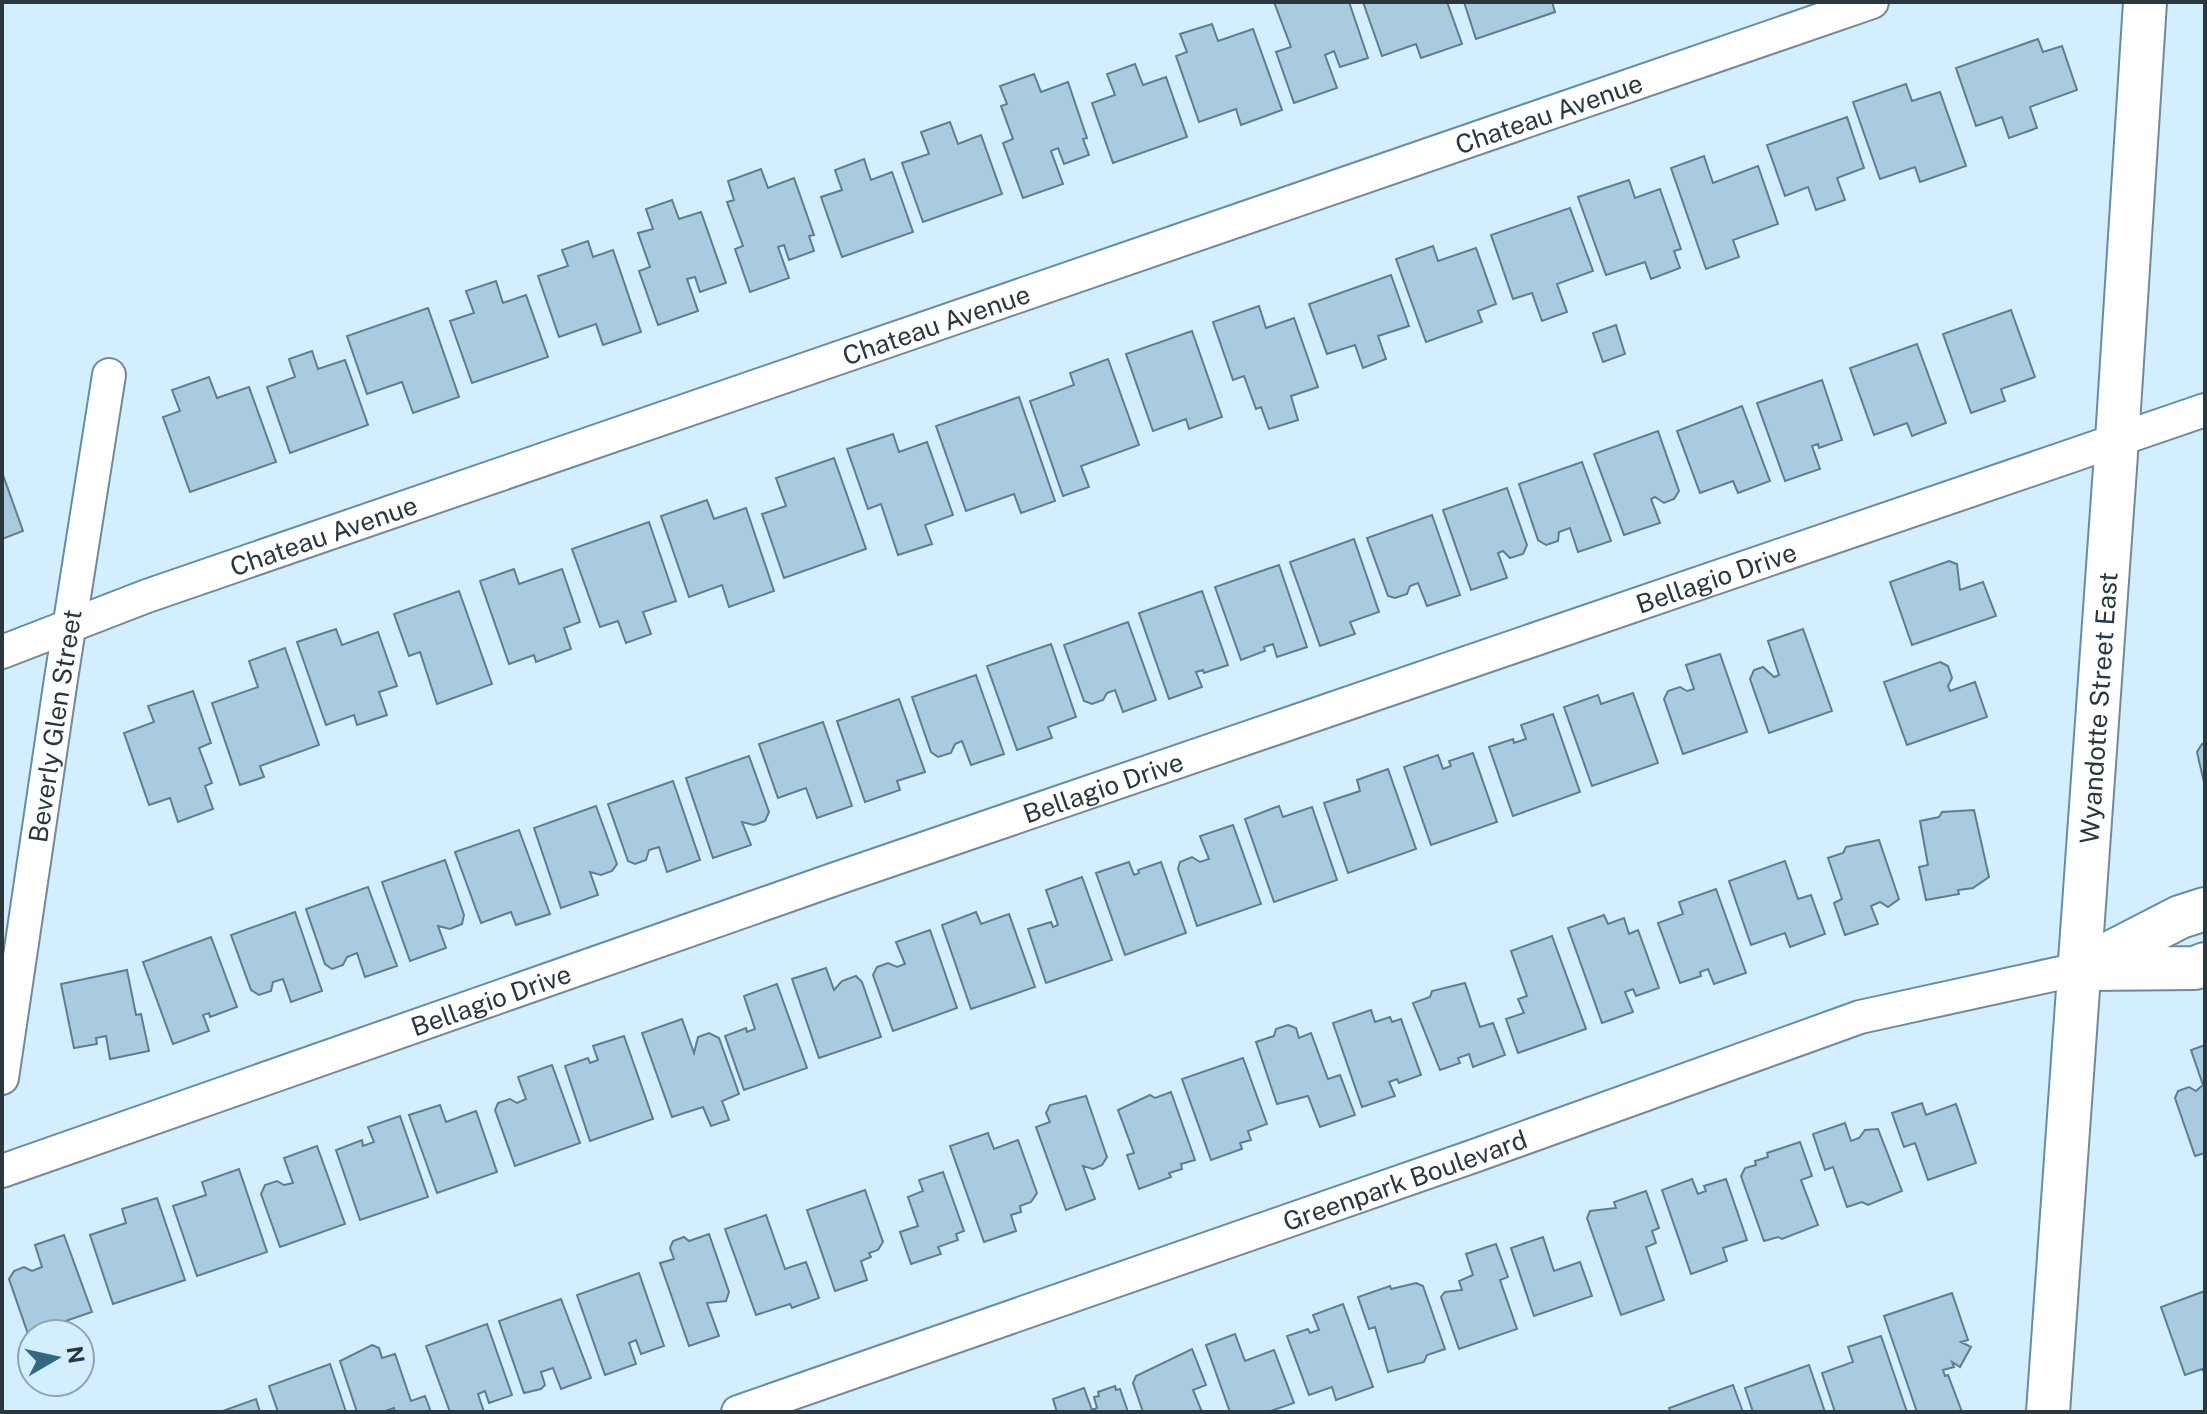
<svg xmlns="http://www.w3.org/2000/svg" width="2207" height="1414" font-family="'Public Sans',sans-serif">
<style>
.building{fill:#a9cbdf;stroke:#5e7e90;stroke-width:2}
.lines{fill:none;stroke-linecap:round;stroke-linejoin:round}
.minor-casing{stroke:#6c8b9e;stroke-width:36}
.tertiary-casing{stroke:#6c8b9e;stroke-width:46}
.minor{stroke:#fff;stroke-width:32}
.tertiary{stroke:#fff;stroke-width:42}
.labels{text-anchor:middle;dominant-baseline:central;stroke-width:6;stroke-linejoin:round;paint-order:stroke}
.street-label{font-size:26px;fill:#2a373f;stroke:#d3eefe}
</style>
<rect width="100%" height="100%" fill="#d3eefe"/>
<path class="building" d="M1274 2H1349L1368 58 1340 67 1334 51 1325 55 1337 88 1294 103 1276 52 1291 47Z
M1363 2H1447L1462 44 1421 58 1416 44 1382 56Z
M1464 2H1552L1555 12 1476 39Z
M1212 24 1218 41 1253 29 1282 110 1241 125 1236 109 1199 122 1176 56 1187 52 1180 34Z
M2038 39 2043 52 2062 46 2077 90 2030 107 2037 128 2009 138 2002 117 1976 126 1956 68Z
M1135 64 1143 85 1166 77 1187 137 1113 163 1092 103 1115 95 1107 74Z
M1034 74 1041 92 1068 82 1087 138 1083 139 1089 155 1064 164 1058 148 1051 151 1063 184 1023 198 1003 143 1013 139 1001 106 1007 104 1000 86Z
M1906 84 1912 101 1940 92 1966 166 1920 182 1915 167 1880 179 1853 102Z
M1847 117 1864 168 1837 178 1845 200 1816 210 1808 187 1785 196 1767 145Z
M950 122 958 144 981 135 1002 194 923 222 902 163 929 154 921 132Z
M1704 156 1713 183 1758 166 1778 224 1733 240 1739 257 1706 269 1671 168Z
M864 159 871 180 892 172 913 232 842 257 821 197 842 190 835 170Z
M761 169 768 188 794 178 814 235 809 236 814 251 789 260 784 245 778 247 789 278 750 292 735 249 743 246 727 202 734 200 728 181Z
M1629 180 1635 198 1660 189 1681 249 1674 251 1680 268 1651 279 1645 262 1606 275 1578 197Z
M672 200 679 219 701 212 726 283 700 292 695 277 687 279 698 311 658 325 639 271 650 267 638 233 653 229 646 209Z
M1570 208 1593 271 1557 284 1567 312 1542 321 1532 293 1513 299 1491 235Z
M588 241 593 257 613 250 641 332 603 345 596 324 559 337 538 276 568 266 562 250Z
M1433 246 1438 261 1476 248 1496 304 1478 311 1482 322 1426 342 1396 259Z
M1391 275 1409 326 1378 336 1386 359 1363 368 1355 345 1327 354 1309 304Z
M496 281 503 303 526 295 548 357 472 383 450 321 474 313 466 291Z
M1259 306 1266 328 1294 318 1318 387 1291 396 1298 420 1269 429 1261 407 1256 409 1244 376 1233 380 1213 322Z
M428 308 459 397 413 413 402 382 367 394 347 336Z
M2011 310 2035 377 2001 389 2005 401 1971 413 1943 334Z
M1616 325 1625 354 1603 362 1593 333Z
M1192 331 1222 417 1189 429 1186 419 1153 431 1126 354Z
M1917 344 1946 423 1912 436 1907 423 1874 435 1850 368Z
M312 351 318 369 345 360 368 425 290 453 267 387 295 377 289 359Z
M1108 359 1139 445 1081 466 1089 487 1063 496 1030 401 1074 385 1070 373Z
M209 377 217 398 249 387 276 462 190 492 163 417 180 411 172 390Z
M1822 380 1842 440 1819 448 1818 444 1812 446 1820 469 1785 481 1757 403Z
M1019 397 1055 501 1021 513 1014 494 966 511 936 426Z
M1742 406 1770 481 1738 493 1733 481 1700 493 1677 431Z
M1658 431 1679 491 1674 499 1664 503 1655 497 1651 499 1660 523 1624 535 1594 454Z
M893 434 899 452 927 442 953 515 925 525 932 544 898 555 881 504 868 509 847 449Z
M834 458 866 549 784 578 762 514 786 506 776 478Z
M1582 462 1611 541 1578 552 1570 528 1559 532 1558 541 1546 545 1538 540 1519 484Z
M2 472 23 531 2 539Z
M1507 488 1527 545 1523 554 1510 558 1503 551 1498 553 1507 578 1471 590 1443 510Z
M707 500 714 519 746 508 774 591 729 607 722 585 689 597 661 516Z
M1432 515 1460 595 1427 606 1418 583 1410 586 1407 594 1395 598 1388 596 1367 538Z
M649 522 676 601 643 612 651 634 626 643 618 621 600 627 572 549Z
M1354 539 1379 612 1350 622 1355 634 1320 646 1290 562Z
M1949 561 1957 564 1960 590 1983 582 1996 616 1912 645 1890 582Z
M1279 565 1307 647 1277 657 1273 644 1264 647 1265 651 1241 660 1215 587Z
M514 569 519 584 562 569 580 622 564 628 571 649 536 662 534 655 509 664 480 581Z
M459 591 492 684 437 704 420 652 409 656 394 614Z
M1202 591 1228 665 1204 673 1203 670 1196 672 1202 687 1169 699 1139 613Z
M1128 622 1156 700 1123 712 1115 690 1107 693 1103 700 1092 704 1084 701 1064 645Z
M336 629 342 645 378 632 397 686 379 692 387 715 357 725 354 715 326 725 297 642Z
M1803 629 1832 711 1769 733 1750 679 1754 670 1763 667 1774 677 1779 675 1768 641Z
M1051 644 1076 717 1048 727 1052 738 1017 750 987 666Z
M285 648 319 745 260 766 264 777 240 785 212 703 258 687 249 661Z
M1720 654 1747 732 1683 754 1664 699 1668 691 1680 687 1687 691 1694 689 1686 665Z
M1940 662 1948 666 1952 678 1948 686 1950 691 1975 682 1987 717 1907 745 1884 682Z
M976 675 1004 754 971 765 962 741 955 744 951 753 938 757 931 752 912 697Z
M193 691 211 743 199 748 212 783 205 786 213 809 178 822 170 798 149 805 124 733 154 722 148 706Z
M1633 693 1658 763 1592 786 1564 707 1598 695 1601 704Z
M899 699 925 772 897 781 900 790 865 802 837 721Z
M1553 714 1580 792 1513 816 1489 747 1513 739 1514 743 1526 739 1521 725Z
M823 722 852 806 817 818 806 788 778 798 759 744Z
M2205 743V787L2197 752 2202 744Z
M1473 753 1497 822 1431 845 1404 767 1438 755 1443 769 1451 766 1449 761Z
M749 756 769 812 765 821 754 825 742 822 751 845 713 858 686 778Z
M1388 769 1416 849 1348 873 1324 803 1360 791 1357 780Z
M673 781 700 860 667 872 659 847 649 850 646 860 635 864 628 861 608 804Z
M596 806 617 864 612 871 601 875 590 872 598 895 561 908 534 828Z
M1279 806 1283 817 1312 807 1337 880 1274 902 1245 819Z
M1974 810 1989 877 1973 888 1958 890 1959 894 1926 900 1919 867 1928 865 1920 821 1939 817 1942 812Z
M1233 825 1261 904 1197 926 1178 869 1180 862 1192 857 1200 862 1209 859 1200 836Z
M519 830 550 914 516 925 511 912 481 923 455 852Z
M1879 840 1899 899 1888 907 1880 902 1871 906 1878 924 1845 935 1834 903 1842 899 1828 858 1843 853 1846 847Z
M445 860 464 915 462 924 450 929 438 926 446 948 410 961 382 882Z
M1785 861 1798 899 1811 895 1825 934 1790 947 1785 933 1751 945 1729 881Z
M1129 862 1134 875 1139 873 1138 870 1161 862 1186 933 1125 955 1096 873Z
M1082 877 1112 960 1046 983 1028 929 1051 922 1053 927 1058 925 1046 890Z
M368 887 397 966 365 977 357 953 347 957 343 965 332 969 325 964 306 909Z
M1716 889 1746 973 1714 984 1708 969 1700 972 1701 976 1680 983 1658 923 1683 914 1679 902Z
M295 912 322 991 291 1002 283 979 273 982 271 991 259 995 251 990 231 935Z
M976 912 981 924 1009 914 1035 987 971 1009 942 925Z
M1604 915 1608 924 1624 918 1629 934 1638 930 1659 988 1636 996 1633 989 1625 992 1633 1012 1602 1023 1568 928Z
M930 930 957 1008 893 1031 873 975 877 967 888 963 897 967 905 964 896 942Z
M1552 936 1586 1029 1518 1053 1506 1019 1524 1013 1518 999 1527 996 1511 951Z
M211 937 237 1007 210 1017 209 1013 203 1015 209 1031 173 1044 143 962Z
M826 968 834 990 842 981 856 976 862 982 881 1037 819 1058 792 979Z
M127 970 136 1015 141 1014 149 1051 110 1059 106 1036 96 1038 97 1044 74 1048 61 984Z
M1465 983 1480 1027 1493 1023 1505 1055 1473 1067 1469 1054 1458 1058 1460 1063 1440 1070 1413 1003 1430 997 1432 991Z
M777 984 807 1068 744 1090 725 1036 746 1028 747 1032 755 1029 744 996Z
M1371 1010 1375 1022 1390 1017 1392 1022 1401 1019 1421 1075 1399 1083 1397 1079 1389 1082 1395 1096 1362 1107 1333 1023Z
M682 1019 694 1053 698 1037 709 1033 719 1038 739 1094 722 1101 729 1120 711 1126 703 1107 672 1117 642 1033Z
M1288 1025 1296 1028 1299 1038 1311 1033 1328 1079 1340 1075 1355 1115 1320 1127 1308 1096 1277 1104 1256 1042 1274 1036 1276 1029Z
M624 1036 653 1119 590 1141 565 1066 588 1058 590 1063 598 1060 593 1046Z
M2205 1045V1153L2195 1156 2175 1098 2178 1091 2189 1087 2196 1091 2203 1085 2191 1050Z
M1243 1058 1267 1124 1248 1131 1251 1140 1240 1143 1242 1149 1211 1160 1182 1079Z
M552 1065 580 1143 515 1166 495 1110 498 1103 510 1099 517 1103 526 1099 518 1077Z
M1171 1092 1195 1160 1181 1164 1182 1169 1169 1173 1171 1177 1139 1189 1127 1155 1134 1153 1118 1110 1150 1095 1155 1098Z
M1086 1096 1107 1157 1102 1165 1093 1169 1083 1166 1095 1199 1066 1210 1036 1127 1050 1122 1046 1113 1050 1105Z
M1922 1103 1926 1115 1956 1104 1976 1163 1928 1180 1915 1143 1904 1147 1892 1113Z
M440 1105 446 1122 476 1111 497 1172 437 1193 409 1115Z
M400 1116 428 1197 360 1220 336 1150 362 1140 363 1146 374 1142 368 1127Z
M1845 1123 1851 1141 1859 1138 1865 1130 1878 1129 1902 1191 1868 1205 1862 1202 1847 1207 1833 1167 1825 1170 1813 1134Z
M988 1133 994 1149 1018 1140 1037 1193 1031 1202 1020 1206 1021 1212 1011 1215 1016 1231 984 1242 950 1146Z
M1800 1142 1812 1176 1801 1180 1818 1225 1782 1239 1778 1237 1764 1241 1741 1176 1745 1168 1756 1165 1755 1161 1768 1157 1767 1153Z
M317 1146 345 1224 280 1247 261 1194 265 1185 277 1181 284 1185 293 1183 284 1158Z
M239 1169 267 1252 197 1276 173 1206 206 1195 202 1182Z
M943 1172 964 1231 956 1234 958 1240 938 1247 941 1254 911 1264 900 1232 918 1226 908 1197 923 1191 919 1180Z
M1692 1179 1698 1194 1706 1191 1704 1186 1726 1179 1747 1240 1723 1248 1727 1261 1691 1274 1662 1190Z
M865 1190 883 1242 878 1250 869 1253 871 1257 861 1261 867 1280 835 1291 807 1210Z
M1646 1191 1659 1228 1652 1231 1656 1243 1646 1247 1664 1300 1621 1315 1587 1218 1590 1211 1616 1208 1614 1202Z
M157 1198 185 1280 113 1304 90 1235 126 1223 122 1209Z
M766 1215 785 1269 806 1262 819 1298 792 1308 790 1304 756 1315 725 1229Z
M709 1234 729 1292 726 1301 707 1303 719 1336 689 1346 660 1263 674 1259 670 1248 673 1241 684 1237 689 1241Z
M64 1235 92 1312 28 1334 9 1279 14 1271 24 1267 32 1271 42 1267 35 1245Z
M1543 1237 1554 1271 1580 1262 1592 1296 1534 1316 1511 1248Z
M1496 1244 1508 1277 1500 1280 1517 1329 1459 1349 1441 1297 1445 1292 1462 1290 1459 1281 1473 1275 1466 1254Z
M639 1273 664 1346 641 1354 636 1340 629 1343 636 1364 605 1375 577 1295Z
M1416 1283 1423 1286 1445 1349 1427 1355 1424 1362 1388 1372 1375 1327 1369 1329 1358 1297 1390 1286 1391 1289Z
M2205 1291V1374L2202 1369 2185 1375 2161 1307Z
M1952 1293 1968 1340 1961 1342 1971 1347 1960 1367 1952 1362 1954 1367 1943 1370 1945 1376 1948 1375 1962 1412H1917L1884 1316Z
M561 1299 591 1378 561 1389 553 1368 541 1372 545 1385 541 1389 524 1393 499 1321Z
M1343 1304 1373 1387 1336 1400 1332 1387 1309 1395 1287 1336 1308 1329 1310 1333 1319 1330 1313 1315Z
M487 1324 512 1395 489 1403 485 1391 478 1394 484 1412H450L426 1346Z
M1235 1334 1245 1361 1274 1350 1294 1403 1268 1412H1230L1206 1345Z
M1881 1336 1907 1412H1835L1822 1373 1853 1362 1848 1347Z
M372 1345 379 1348 382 1358 395 1354 411 1401 425 1396 431 1412H395L394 1408 382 1412H357L340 1361Z
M1192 1349 1206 1385 1193 1390 1202 1412H1143L1133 1383 1136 1376Z
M330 1364 346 1412H278L269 1386Z
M1809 1365 1825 1412H1753L1745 1388Z
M1733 1385 1743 1412H1671L1669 1408Z
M1115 1386 1116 1390 1120 1389 1128 1412H1057L1053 1399 1084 1388 1092 1410 1097 1408 1094 1397 1099 1396 1098 1392Z
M256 1399 260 1412H220Z"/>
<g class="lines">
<g class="minor-casing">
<g id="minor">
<path id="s1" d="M2 652 147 596 1872 2"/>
<path id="s2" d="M2 1078 61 679 109 375"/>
<path id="s3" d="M2 1171 838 878 2205 410"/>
<path id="s4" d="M738 1412 1474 1156 1860 1017 2079 969"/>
</g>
</g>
<g class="tertiary-casing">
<g id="tertiary">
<path d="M2079 969 2180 917 2205 909"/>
<path d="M2088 969 2195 968 2205 964"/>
<path id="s5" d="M2048 1412 2117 440 2145 2"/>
</g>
</g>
<use href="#minor" class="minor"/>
<use href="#tertiary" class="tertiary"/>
</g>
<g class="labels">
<g class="street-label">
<text stroke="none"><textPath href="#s1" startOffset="1638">Chateau Avenue</textPath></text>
<text stroke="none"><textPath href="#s1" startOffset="990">Chateau Avenue</textPath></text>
<text stroke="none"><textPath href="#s1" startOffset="342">Chateau Avenue</textPath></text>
<text stroke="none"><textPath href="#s3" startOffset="1814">Bellagio Drive</textPath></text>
<text stroke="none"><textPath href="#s5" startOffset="706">Wyandotte Street East</textPath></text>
<text stroke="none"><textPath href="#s2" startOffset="356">Beverly Glen Street</textPath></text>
<text stroke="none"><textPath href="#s3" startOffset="1166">Bellagio Drive</textPath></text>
<text stroke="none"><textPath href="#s3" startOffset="518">Bellagio Drive</textPath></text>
<text stroke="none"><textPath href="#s4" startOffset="706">Greenpark Boulevard</textPath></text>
</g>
</g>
<rect width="2207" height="1414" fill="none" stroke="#2a373f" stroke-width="8"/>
<g transform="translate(56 1358) rotate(81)"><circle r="38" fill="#d3eefe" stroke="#8fa5b2" stroke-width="2"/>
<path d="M0-6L14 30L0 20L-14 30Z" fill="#336884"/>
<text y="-12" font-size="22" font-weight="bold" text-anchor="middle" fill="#2a373f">N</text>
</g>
</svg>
